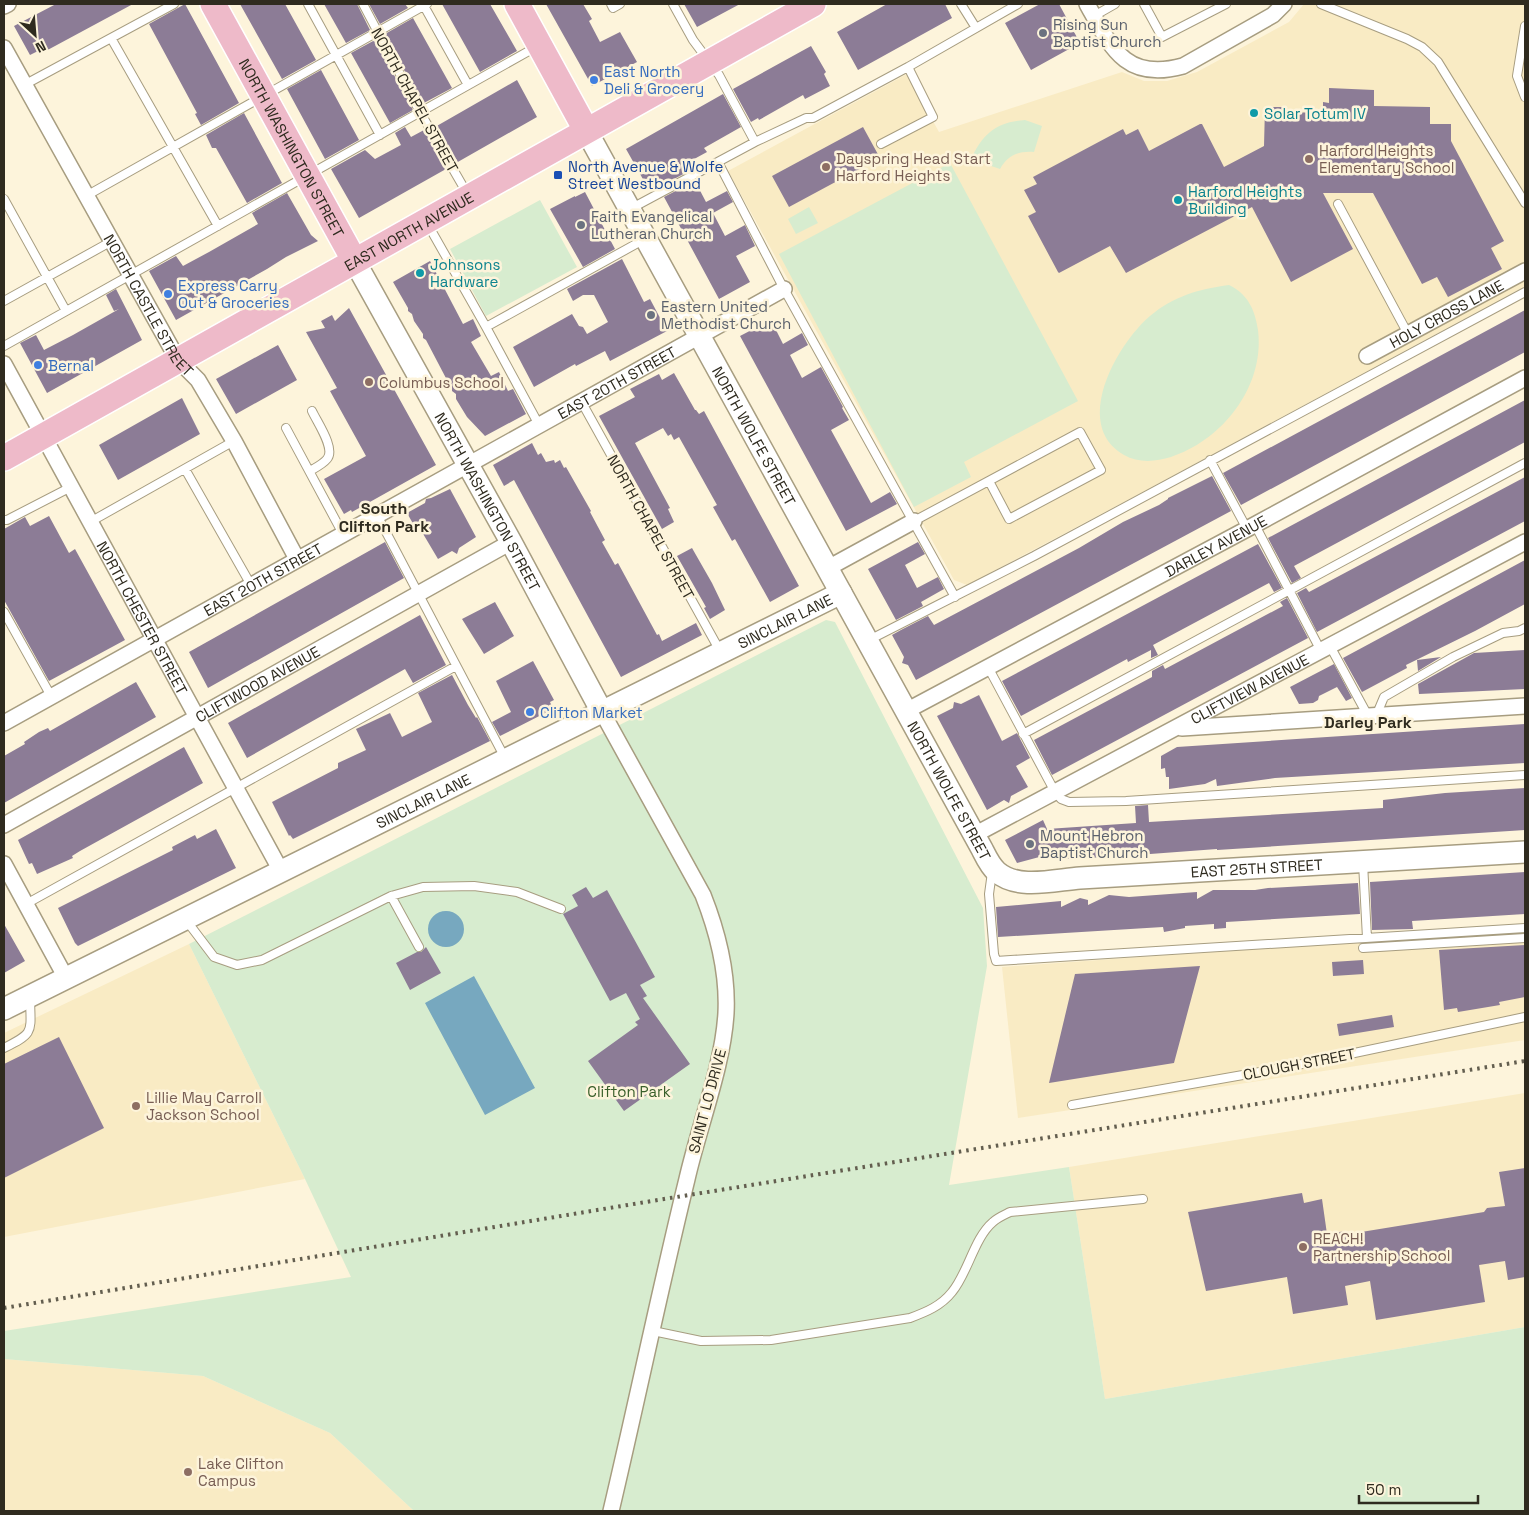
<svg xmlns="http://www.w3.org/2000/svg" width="1529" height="1515" font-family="'Space Grotesk',sans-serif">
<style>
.built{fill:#f9ebc4}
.green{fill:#d7eccf}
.water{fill:#77a8bf}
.building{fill:#8c7c96}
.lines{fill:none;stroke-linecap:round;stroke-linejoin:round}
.lane-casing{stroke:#a79d80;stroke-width:10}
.street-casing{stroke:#a79d80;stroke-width:18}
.secondary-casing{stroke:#a79d80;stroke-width:24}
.primary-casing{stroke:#fff;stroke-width:28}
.lane{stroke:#fff;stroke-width:8}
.street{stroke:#fff;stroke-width:15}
.secondary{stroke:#fff;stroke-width:21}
.primary{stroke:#eebac9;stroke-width:25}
.rail{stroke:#635e4f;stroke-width:4;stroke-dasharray:2.5 5;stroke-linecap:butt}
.worship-dot{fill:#6b7280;stroke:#fdf4db;stroke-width:2}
.shop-dot{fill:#3f7fe0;stroke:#fdf4db;stroke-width:2}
.culture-dot{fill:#0f9aa8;stroke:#fdf4db;stroke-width:2}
.education-dot{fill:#8d6e63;stroke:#fdf4db;stroke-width:2}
.transit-dot{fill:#1a4fb4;stroke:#fdf4db;stroke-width:2}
.labels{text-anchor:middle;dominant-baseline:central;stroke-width:5;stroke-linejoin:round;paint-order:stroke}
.worship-label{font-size:15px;fill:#5b616d;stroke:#fdf4db;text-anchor:start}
.shop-label{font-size:15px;fill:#366cbe;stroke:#fdf4db;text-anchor:start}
.street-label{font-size:15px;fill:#2f2b1f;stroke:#fdf4db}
.culture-label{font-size:15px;fill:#0d838f;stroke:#fdf4db;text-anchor:start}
.education-label{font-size:15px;fill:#785e54;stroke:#fdf4db;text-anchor:start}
.transit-label{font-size:15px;fill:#164399;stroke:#fdf4db;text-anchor:start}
.park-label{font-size:15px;fill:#395f2a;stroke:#fdf4db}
.neighbourhood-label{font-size:16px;font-weight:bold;fill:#2f2b1f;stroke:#fdf4db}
</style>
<rect width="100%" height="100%" fill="#fdf4db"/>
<path class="built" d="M1304 4H1525V286L1139 494 967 585 954 580 728 171 907 74 939 132 1122 72 1144 81H1167L1197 72 1289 22Z
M1525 929V1040L1018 1118 1002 967Z
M189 944 305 1179 4 1237V1033Z
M1525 1093V1327L1105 1399 1069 1167Z
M4 1359 203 1376 330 1433 414 1511H4Z"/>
<path class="green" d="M1025 120 1042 126 1034 152C1018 151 1008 155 1000 169L971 159C983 133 997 122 1025 120Z
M950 163 1078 401 964 462 971 477 914 507 779 254Z
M540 200 577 267 486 316 450 249Z
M809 207 818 223 796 234 788 219Z
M1229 285C1248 294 1255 310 1258 330 1265 386 1223 440 1171 457 1155 462 1138 463 1124 455 1071 425 1117 344 1150 316 1174 296 1199 289 1229 285Z
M826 620 835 622 983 908 987 966 949 1185 1069 1167 1105 1399 1525 1327V1511H414L330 1433 203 1376 4 1359V1331L351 1277 305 1179 189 944Z"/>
<path class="water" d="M428 929a18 18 0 1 1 36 0a18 18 0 1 1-36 0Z
M474 976 535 1088 485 1115 425 1003Z"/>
<path class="building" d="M56 4H133L42 53 40 50 30 55 14 26Z
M185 4 239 103 201 125 195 114 197 113 149 24Z
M240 4H285L316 60 282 79Z
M324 4H357L370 30 346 43Z
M369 4H405L408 8 380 24Z
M442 4H490L517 51 480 72Z
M546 4H583L592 19 589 21 600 42 620 32 637 62 592 86Z
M684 4H740L697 27Z
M887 4H945L952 18 858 70 837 32Z
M1040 4H1059L1080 43 1031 70 1005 23Z
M413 18 452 88 422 104 385 34Z
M375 40 413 110 390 123 351 53Z
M811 46 826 72 824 74 830 86 805 99 803 95 759 120 758 118 751 122 733 89Z
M321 70 359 140 325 159 287 89Z
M517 80 537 117 456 163 435 127Z
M1329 88 1374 90V106L1430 107V124H1451V141L1504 241 1491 248 1502 269 1448 297 1437 277 1422 284 1373 193H1323L1353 249 1291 282 1252 207 1126 273 1110 246 1059 273 1058 272 1028 216 1036 212 1024 190 1037 184 1033 177 1123 129 1126 135 1138 129 1149 151 1200 124H1202L1224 167 1264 146 1265 107H1285V112L1323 113V102L1329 103Z
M723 94 741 127 704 148 707 152 685 164 689 171 659 187 653 176 644 181 626 149Z
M244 113 282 183 247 203 216 148H212L206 135Z
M405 127 411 137 424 130 446 169 359 218 331 169 365 150 375 159 401 145 395 133Z
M863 127 880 158 789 207 772 176Z
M695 181 706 202 727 191 733 202 713 213 725 236 745 225 755 246 736 256 750 282 719 299 664 197Z
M585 192 615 249 583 267 550 209 575 196V197Z
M287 193 311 235 318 241 286 257 267 269 176 320 149 271 176 256 183 266 209 252 258 224 252 213Z
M622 259 644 302 650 299 667 331 610 361 605 351 576 366 575 364 534 387 513 347 572 314 579 326 583 327 587 334 608 322 594 295H583L573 301 567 289Z
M430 261 463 324 473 319 481 336 471 342 491 376 499 372 508 391 513 389 526 414 485 436 467 417 456 399V394L452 391V387L448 382 426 340 423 338V334L414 321 412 314 408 311V308L393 282Z
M116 289 142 340 47 393 20 343 36 335 44 350 73 335 119 309 114 311 106 295Z
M349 308 436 465 352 512 351 510 344 514 324 479 366 456 330 391 337 388 306 332 325 328 321 321 332 315 335 321Z
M1525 310V352L1241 505 1223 473Z
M771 320 783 344 802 333 808 345 790 355 802 378 821 367 843 407 842 408 849 420 831 430 871 503 890 492 897 504 846 531 740 336Z
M278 345 297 380 236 414 216 379Z
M674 373 695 410H696L699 414 704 411 799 586 770 602 735 539 732 541 713 507 717 505 679 437 674 440 671 434 668 436 663 428 635 443 670 508 668 509 674 522 662 529 599 416 635 397 630 389 659 374 662 380Z
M182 398 200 434 118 480 99 445Z
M1525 400V442L1294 566 1301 578 1292 583 1268 538Z
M532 443 538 455 541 453 546 462 554 460 555 463 560 460 564 468 566 467 591 511 590 512 605 540 602 542 615 565 618 563 657 635 659 634 662 641 696 623 702 635 621 677 514 480 504 486 493 465Z
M1212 476 1231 511 916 680 908 665 902 663 904 657 892 635 901 630 928 616 934 625 1079 548 1123 522 1159 505 1168 499V498Z
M1525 477V521L1317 632 1297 593 1306 588 1309 592Z
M450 489 476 537 459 548 457 554 452 551 438 559 419 527 416 529 407 513 425 503 426 499 431 498Z
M49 516 69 553 75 549 125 640 49 681 4 600V529L25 517 30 526Z
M385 542 404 578 208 688 189 652Z
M918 542 925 554 905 565 917 588 938 577 944 589 921 602 923 606 896 620 868 569Z
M1258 544 1282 588 1274 592 1269 583 1153 645 1158 655 1151 658V650L1128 662 1127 659 1021 716 1002 681Z
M692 548 712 583 725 610 710 619 704 608 706 607 677 556Z
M1525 560V604L1475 631 1406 665 1407 668 1362 692 1343 658Z
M1287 598 1308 638 1052 775 1034 740 1152 677V671L1163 665 1165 669 1283 606 1280 602Z
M495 602 514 636 484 654 462 619Z
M420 615 446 665 413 683 405 669 247 758 228 723Z
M1525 650V689L1419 694 1418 684 1474 653Z
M1441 657 1418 671 1417 660Z
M533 661 554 700 550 702 553 709 500 736 492 722 511 712 496 681Z
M1334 664 1352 698 1346 701 1337 687 1319 696 1318 700 1313 703 1299 704 1290 687Z
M452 675 468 705 476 718 477 717 490 741 293 839 290 835 289 836 272 802 338 768V763L366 750 356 729 390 713 402 737 432 722 418 693Z
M136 682 156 717 4 803V756L25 744 24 742 39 732 48 728 50 731Z
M979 695 1002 741 1017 733 1030 758 1016 766 1028 787 1011 796 1009 803 1004 800 987 810 937 716 953 708 954 702 961 704Z
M1525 724V763L1275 778 1217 786 1216 779 1205 784 1169 789V777H1166L1165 768 1161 769V756L1177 747Z
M184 747 203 783 80 851 72 856 73 858 37 874 32 863 29 864 18 840Z
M1525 788V830L1217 850V849L1110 857 1058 859V852L1017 863 1005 840 1043 820 1047 829 1136 823 1135 806 1148 805 1149 822 1383 808V800L1445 793Z
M216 829 236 868 78 946 75 943 58 908 173 850 172 847 195 835 197 839Z
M1525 872V914L1412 921 1413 929 1372 930 1370 882Z
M1358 883 1360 914 1226 922V928L1214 929V924L1185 926V928L1164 932 1163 927 998 937 996 907 1061 901V907L1080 898 1088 900V905L1109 895 1129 897 1197 892V899L1213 890H1255L1268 888Z
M586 887 593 898 607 890 655 977 640 985 647 996 643 998 690 1064 624 1111 588 1061 638 1025 635 1022 640 1019 626 993 610 1001 563 914 578 906 572 895Z
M4 924 25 961 4 973Z
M1525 945V997L1499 1002 1500 1005 1458 1012 1457 1008 1444 1010 1439 950Z
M426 947 441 973 410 990 396 963 417 952H421Z
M1363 960 1364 974 1333 976 1332 962Z
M1200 966 1174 1063 1049 1083 1075 974Z
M1392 1015 1394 1027 1339 1036 1337 1024Z
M59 1037 104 1128 4 1178V1064Z
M1525 1168V1277L1508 1280 1505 1261 1479 1265 1485 1302 1376 1320 1370 1281 1345 1286 1348 1305 1293 1314 1287 1277 1206 1291 1188 1212 1302 1193 1304 1203 1322 1199 1327 1234 1346 1231 1349 1234 1484 1212 1487 1208 1505 1206 1499 1172Z"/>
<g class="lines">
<g class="lane-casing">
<path id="lane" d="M308 4 380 135
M363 4 420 112 468 195
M423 4 468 85
M611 4 613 8 620 4
M673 4 693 40 719 75 755 142
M961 4 976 28
M1144 4 1162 37 1226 4
M1321 4 1407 39 1422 47 1438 62 1525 203
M1094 16 1115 4
M1525 26 1517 76 1525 97
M111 38 218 226
M24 85 174 4
M881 144 933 117 908 67
M718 162 784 289 955 597
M86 196 427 4
M4 199 66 311
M1338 204 1408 334
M632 208 755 142 806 118H813L908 67 1018 4
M427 223 486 327 539 425
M4 301 112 241
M486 327 645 239
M4 346 536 47
M581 401 720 651
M286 428 343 534
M1210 460 1247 529
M185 469 251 585
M310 471C315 468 323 464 327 459 336 449 317 422 312 411
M377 515 505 758
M4 520H7L71 487
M914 521 1080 432 1101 470 1009 519 989 481
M90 522 234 441
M1255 525 1321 651
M4 612 51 696
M869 640 1034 556 1525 292
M1330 646 1368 716
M988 667 1055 792 1061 799 1069 802 1126 801 1525 775
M1376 716 1384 697 1453 657 1503 633 1519 631 1525 628
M1023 734 1525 463
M1363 863 1367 938
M992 872 989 894 994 954 996 961 1525 928
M391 896 419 947
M26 904 456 666
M186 920 214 957 237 965 262 960 391 896 423 887 474 886 517 892 561 909
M1363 948 1525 938
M4 1048C34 1033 31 1033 30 1000
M1072 1105 1288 1067 1525 1017
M653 1331 701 1341 771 1340 910 1318C926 1312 941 1306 952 1292 968 1273 974 1238 993 1222 997 1218 1004 1215 1010 1212L1143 1199"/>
</g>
<g class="street-casing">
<g id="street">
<path d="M1087 4C1111 47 1125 82 1183 66L1273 15 1284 4"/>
<path d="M4 6 8 4"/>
<path id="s1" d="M4 48 178 360 198 380 234 441 297 559"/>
<path id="s2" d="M1367 356 1525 271"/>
<path id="s3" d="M4 364 281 871"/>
<path d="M828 568 914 521"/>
<path id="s4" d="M906 711 1247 529 1525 378"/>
<path d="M602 712 703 895C718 933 728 972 726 1013 723 1066 699 1126 687 1179 660 1289 637 1401 611 1511"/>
<path id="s5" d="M4 723 784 289"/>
<path d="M1182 728 1525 706"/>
<path id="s6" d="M4 825 511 542"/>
<path id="s7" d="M974 835 1525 542"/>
<path d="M4 864 66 978"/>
</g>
</g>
<g class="secondary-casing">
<g id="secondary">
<path id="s8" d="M586 130 982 849C986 857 990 866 997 872 1018 890 1054 880 1080 878L1525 852"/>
<path id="s9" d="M354 260 511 542 602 712"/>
<path id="s10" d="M4 1009 841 593"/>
</g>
</g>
<g class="primary-casing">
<g id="primary">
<path id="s11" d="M213 4 354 260"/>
<path d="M517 4 586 130"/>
<path id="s12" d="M4 458 813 4"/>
</g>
</g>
<use href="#lane" class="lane"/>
<use href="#street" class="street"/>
<use href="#secondary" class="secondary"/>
<use href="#primary" class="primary"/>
<path class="rail" d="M4 1308 664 1199 1525 1061"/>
</g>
<g class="worship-dot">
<circle cx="1043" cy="33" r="5"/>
<circle cx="581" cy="225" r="5"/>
<circle cx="651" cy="315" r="5"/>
<circle cx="1030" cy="844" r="5"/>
</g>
<g class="shop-dot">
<circle cx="594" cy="80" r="5"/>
<circle cx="168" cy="294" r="5"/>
<circle cx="38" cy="365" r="5"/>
<circle cx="530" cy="712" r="5"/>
</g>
<g class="culture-dot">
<circle cx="1254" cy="113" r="5"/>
<circle cx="1178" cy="200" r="5"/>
<circle cx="420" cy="273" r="5"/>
</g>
<g class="education-dot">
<circle cx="1309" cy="159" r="5"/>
<circle cx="826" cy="167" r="5"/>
<circle cx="369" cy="382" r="5"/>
<circle cx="136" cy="1106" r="5"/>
<circle cx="1303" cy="1247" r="5"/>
<circle cx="188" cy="1472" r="5"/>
</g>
<rect class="transit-dot" x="553" y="170" width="10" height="10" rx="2.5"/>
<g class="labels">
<g class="worship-label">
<text x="1053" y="24">Rising Sun<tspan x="1053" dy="17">Baptist Church</tspan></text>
<text x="591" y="216">Faith Evangelical<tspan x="591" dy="17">Lutheran Church</tspan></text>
<text x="661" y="306">Eastern United<tspan x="661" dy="17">Methodist Church</tspan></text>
<text x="1040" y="835">Mount Hebron<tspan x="1040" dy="17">Baptist Church</tspan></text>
</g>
<g class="shop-label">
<text x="604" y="71">East North<tspan x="604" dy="17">Deli &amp; Grocery</tspan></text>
<text x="178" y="285">Express Carry<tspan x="178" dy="17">Out &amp; Groceries</tspan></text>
<text x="48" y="365">Bernal</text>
<text x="540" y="712">Clifton Market</text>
</g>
<g class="street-label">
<text transform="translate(415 100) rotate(61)">NORTH CHAPEL STREET</text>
<text stroke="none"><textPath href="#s11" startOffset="164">NORTH WASHINGTON STREET</textPath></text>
<text stroke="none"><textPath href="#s12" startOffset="464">EAST NORTH AVENUE</textPath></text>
<text stroke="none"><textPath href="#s1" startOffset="295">NORTH CASTLE STREET</textPath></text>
<text stroke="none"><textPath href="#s2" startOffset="90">HOLY CROSS LANE</textPath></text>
<text stroke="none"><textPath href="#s5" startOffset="701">EAST 20TH STREET</textPath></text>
<text stroke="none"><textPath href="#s8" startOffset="349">NORTH WOLFE STREET</textPath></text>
<text stroke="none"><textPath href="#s9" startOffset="276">NORTH WASHINGTON STREET</textPath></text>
<text transform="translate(651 527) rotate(61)">NORTH CHAPEL STREET</text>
<text stroke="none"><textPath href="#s4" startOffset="351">DARLEY AVENUE</textPath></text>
<text stroke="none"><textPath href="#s5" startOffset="296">EAST 20TH STREET</textPath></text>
<text stroke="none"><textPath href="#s3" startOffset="289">NORTH CHESTER STREET</textPath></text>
<text stroke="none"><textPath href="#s10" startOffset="872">SINCLAIR LANE</textPath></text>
<text stroke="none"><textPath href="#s6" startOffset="290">CLIFTWOOD AVENUE</textPath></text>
<text stroke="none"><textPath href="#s7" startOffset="312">CLIFTVIEW AVENUE</textPath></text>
<text stroke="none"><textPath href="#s8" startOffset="754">NORTH WOLFE STREET</textPath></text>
<text stroke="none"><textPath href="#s10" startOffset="468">SINCLAIR LANE</textPath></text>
<text stroke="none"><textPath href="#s8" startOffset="1111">EAST 25TH STREET</textPath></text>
<text transform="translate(1299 1064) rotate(-11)">CLOUGH STREET</text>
<text transform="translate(707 1101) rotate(-75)">SAINT LO DRIVE</text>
</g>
<g class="culture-label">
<text x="1264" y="113">Solar Totum IV</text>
<text x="1188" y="191">Harford Heights<tspan x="1188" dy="17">Building</tspan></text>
<text x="430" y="264">Johnsons<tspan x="430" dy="17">Hardware</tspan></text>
</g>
<g class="education-label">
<text x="1319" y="150">Harford Heights<tspan x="1319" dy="17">Elementary School</tspan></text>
<text x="836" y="158">Dayspring Head Start<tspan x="836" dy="17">Harford Heights</tspan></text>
<text x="379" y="382">Columbus School</text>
<text x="146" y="1097">Lillie May Carroll<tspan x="146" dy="17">Jackson School</tspan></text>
<text x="1313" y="1238">REACH!<tspan x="1313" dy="17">Partnership School</tspan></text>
<text x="198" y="1463">Lake Clifton<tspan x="198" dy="17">Campus</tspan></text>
</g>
<g class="transit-label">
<text x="568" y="166">North Avenue &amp; Wolfe<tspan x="568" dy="17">Street Westbound</tspan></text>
</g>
<g class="park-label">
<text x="629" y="1091">Clifton Park</text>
</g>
<g class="neighbourhood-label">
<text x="384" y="508">South<tspan x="384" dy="18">Clifton Park</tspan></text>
<text x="1368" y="722">Darley Park</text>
</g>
</g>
<rect width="1529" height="1515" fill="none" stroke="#2f2b1f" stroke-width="10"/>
<g transform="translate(35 35) rotate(154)" stroke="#fdf4db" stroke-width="4" paint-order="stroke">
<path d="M0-4L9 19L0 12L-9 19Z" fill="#2f2b1f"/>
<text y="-8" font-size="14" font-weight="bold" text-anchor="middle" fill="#2f2b1f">N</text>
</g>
<path d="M1359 1495v8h119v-8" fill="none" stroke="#2f2b1f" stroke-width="2.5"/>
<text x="1366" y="1495" font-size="15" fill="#2f2b1f" stroke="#fdf4db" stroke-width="4" paint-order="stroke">50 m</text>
</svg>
